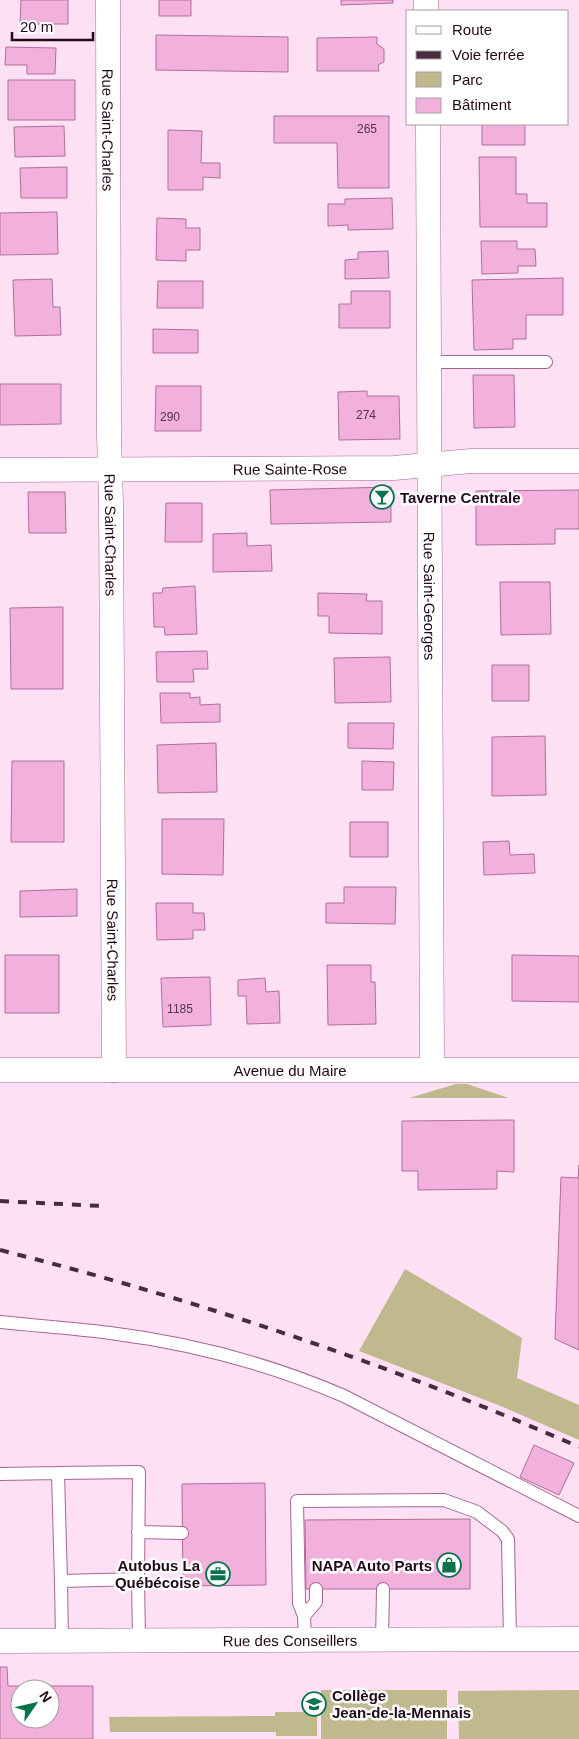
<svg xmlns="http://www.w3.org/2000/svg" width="579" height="1739" font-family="Helvetica,sans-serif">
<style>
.green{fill:#c0b98e}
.building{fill:#f2b1dc;stroke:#af6f9a;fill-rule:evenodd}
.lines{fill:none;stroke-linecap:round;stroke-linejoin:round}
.lane-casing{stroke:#a66692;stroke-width:14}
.street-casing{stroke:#a66692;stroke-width:25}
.lane{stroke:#fff;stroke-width:12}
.street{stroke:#fff;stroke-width:24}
.rail{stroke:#462d3e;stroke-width:4;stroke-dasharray:9 9;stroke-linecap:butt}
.labels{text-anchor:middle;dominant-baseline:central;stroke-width:5;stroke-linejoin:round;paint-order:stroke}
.number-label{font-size:12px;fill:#55334a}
.street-label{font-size:15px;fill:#21091a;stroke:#fff}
.poi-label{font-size:15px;font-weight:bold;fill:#21091a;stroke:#fff;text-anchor:start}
</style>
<rect width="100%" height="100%" fill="#fde0f3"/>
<path class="green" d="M456 1084H467L509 1098H409Z
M405 1269 522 1338 517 1378 579 1405V1440L503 1407 359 1351Z
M321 1690H447V1739H321Z
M579 1690V1739H459L458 1691Z
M275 1712H317V1736H276V1732H110L109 1717 272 1716H275Z"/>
<path class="building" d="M21 0H68V24H20Z
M159 0H191V16H159Z
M341 0H393V3L341 5Z
M156 35 288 37V72L156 70Z
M377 37V44L384 49V62L378 65 379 71H317V38Z
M6 47 56 48 55 74H27V65H5Z
M8 80H75V120H8Z
M274 116H389V188H338L337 143H274Z
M482 124H525V145H482Z
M64 126 65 156 15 157 14 127Z
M168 130 202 131 201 163H220V178L203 177V190H168Z
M479 157H516V194H527V203H547V227H480Z
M67 167V198H21L20 168Z
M392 198 393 229 348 230V225L328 226V204H345V199Z
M57 212 58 254 0 255V213Z
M157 218 186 219V228H200V250H186V261L156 260Z
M481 241H517V249H535L536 266H518V273L482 274Z
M388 251 389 278 345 279V260L358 259V252Z
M563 278V315H526V339H513V349L474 350 472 280Z
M52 279 53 307H60L61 335 15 336 13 280Z
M158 281H203V308H157Z
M351 291H390V328H339V304H351Z
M153 329 198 330V353H153Z
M473 375H514L515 427 474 428Z
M0 384H61V424L0 425Z
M156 386H201V431H155Z
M367 391V396H399L400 439 339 440 338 392Z
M391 487V522L271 524 270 490Z
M579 490V529H555V544L476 545V491Z
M28 492H65L66 533H29Z
M166 503H202V542H165Z
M247 533V546L271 545 272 571 213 572V534Z
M500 582H550L551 634 501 635Z
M195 586 197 634 165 635 164 627H154L153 593H162L163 588Z
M318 593 367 594 366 601H382V634L329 633V616H318Z
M63 607V689H11L10 608Z
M207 651 208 669H193L194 682H157L156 652Z
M390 657 391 702 335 703 334 658Z
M492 665H529V701H492Z
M160 693H190V698L200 697V705L220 704V722L161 723Z
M348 723H394L393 749 348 748Z
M545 736 546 795 492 796V737Z
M216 743 217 792 158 793 157 745Z
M12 761H64V842H11Z
M362 761 394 762 393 790H362Z
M162 819H224L223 875 162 874Z
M350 822H388V857H350Z
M509 841 510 855 534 854 535 873 484 875 483 842Z
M344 887H396L395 924 326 923V903H344Z
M77 889V916L20 917V891Z
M156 903H193V913H204L205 930H193V939L157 940Z
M5 955H59V1013H5Z
M512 955 579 956V1002L512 1001Z
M327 965H371V982H375L376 1024 328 1025Z
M210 977 211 1025 163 1027 161 978Z
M265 978 266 992 279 991 280 1023 247 1024 246 996H238V980Z
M514 1120V1172L497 1171V1189L418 1190V1171H402V1121Z
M579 1165V1350L555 1339 561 1177 578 1178Z
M534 1445 574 1463 559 1495 520 1477Z
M265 1483 266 1585 183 1586 182 1484Z
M470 1519V1589H306L305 1520Z
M0 1667H7L8 1686H93V1739H0ZM20 1689H50V1719H20Z"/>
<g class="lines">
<g class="lane-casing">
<path id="lane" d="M430 362H546
M0 1322C37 1326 73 1328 110 1333 190 1343 270 1364 344 1396L579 1516
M0 1474 58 1473
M138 1532 182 1533
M61 1581 58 1473 139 1472 138 1579
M304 1616 316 1602V1589
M305 1640 304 1616 299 1603 297 1501 444 1500 477 1512 502 1531 508 1539 510 1639
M382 1640 383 1589
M62 1641 61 1581 138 1579 139 1640"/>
</g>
<g class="street-casing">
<g id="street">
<path id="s1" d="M108 0 109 435 111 503 114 1070"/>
<path d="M426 0V11"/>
<path id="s2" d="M428 124 432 1069"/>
<path id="s3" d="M0 470 394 468 471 461H579"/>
<path id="s4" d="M0 1070H579"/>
<path id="s5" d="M0 1641 579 1639"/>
</g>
</g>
<use href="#lane" class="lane"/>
<use href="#street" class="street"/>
<path class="rail" d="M0 1201 102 1206
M0 1250C198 1300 392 1365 579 1447"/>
</g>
<defs>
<g id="bar-ring" transform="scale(1.25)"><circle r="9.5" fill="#fff" stroke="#0b734b" stroke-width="1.5"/><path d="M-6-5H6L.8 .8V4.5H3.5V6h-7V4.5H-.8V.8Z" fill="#0b734b"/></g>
<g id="shop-ring" transform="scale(1.25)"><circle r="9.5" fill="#fff" stroke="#0b734b" stroke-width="1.5"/><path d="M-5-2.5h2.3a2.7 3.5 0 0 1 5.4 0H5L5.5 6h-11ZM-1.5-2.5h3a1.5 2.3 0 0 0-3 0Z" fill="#0b734b"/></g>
<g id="office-ring" transform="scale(1.25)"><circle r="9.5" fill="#fff" stroke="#0b734b" stroke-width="1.5"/><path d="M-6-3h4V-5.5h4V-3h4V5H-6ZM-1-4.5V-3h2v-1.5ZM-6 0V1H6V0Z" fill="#0b734b"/></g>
<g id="school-ring" transform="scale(1.25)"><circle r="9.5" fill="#fff" stroke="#0b734b" stroke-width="1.5"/><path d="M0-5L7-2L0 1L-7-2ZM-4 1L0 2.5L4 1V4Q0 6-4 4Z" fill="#0b734b"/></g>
</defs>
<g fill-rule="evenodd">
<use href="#bar-ring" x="382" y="497"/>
<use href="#shop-ring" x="449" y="1565"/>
<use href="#office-ring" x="218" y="1574"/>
<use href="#school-ring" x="314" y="1704"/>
</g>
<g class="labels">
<g class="number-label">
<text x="367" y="129">265</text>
<text x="366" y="415">274</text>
<text x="170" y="417">290</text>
<text x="180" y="1009">1185</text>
</g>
<g class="street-label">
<text stroke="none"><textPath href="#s1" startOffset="130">Rue Saint-Charles</textPath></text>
<text stroke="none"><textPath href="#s3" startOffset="290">Rue Sainte-Rose</textPath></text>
<text stroke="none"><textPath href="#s1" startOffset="535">Rue Saint-Charles</textPath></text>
<text stroke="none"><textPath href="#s2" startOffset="472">Rue Saint-Georges</textPath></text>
<text stroke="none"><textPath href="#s1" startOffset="940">Rue Saint-Charles</textPath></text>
<text stroke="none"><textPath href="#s4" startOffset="290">Avenue du Maire</textPath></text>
<text stroke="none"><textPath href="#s5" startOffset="290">Rue des Conseillers</textPath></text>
</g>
<g class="poi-label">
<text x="400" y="497">Taverne Centrale</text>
<text x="200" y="1565" text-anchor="end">Autobus La<tspan x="200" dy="17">Québécoise</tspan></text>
<text x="432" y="1565" text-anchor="end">NAPA Auto Parts</text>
<text x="332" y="1695">Collège<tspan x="332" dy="17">Jean-de-la-Mennais</tspan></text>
</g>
</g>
<rect x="406" y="10" width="162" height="115" fill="#ffffff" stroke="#a69da3"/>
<rect x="416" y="26" width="25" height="8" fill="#ffffff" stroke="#a69da3"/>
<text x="452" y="35" font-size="15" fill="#21091a">Route</text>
<rect x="416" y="51" width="25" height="8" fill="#462d3e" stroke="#a69da3"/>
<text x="452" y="60" font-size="15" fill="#21091a">Voie ferrée</text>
<rect x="416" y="72" width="25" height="15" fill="#c0b98e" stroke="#a69da3"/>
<text x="452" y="85" font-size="15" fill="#21091a">Parc</text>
<rect x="416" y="98" width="25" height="15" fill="#f2b1dc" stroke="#a69da3"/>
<text x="452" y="110" font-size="15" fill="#21091a">Bâtiment</text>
<g transform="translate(35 1704) rotate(56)"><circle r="24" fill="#ffffff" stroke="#a69da3"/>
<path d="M0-4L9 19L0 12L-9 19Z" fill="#0b734b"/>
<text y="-8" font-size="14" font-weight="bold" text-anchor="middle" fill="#21091a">N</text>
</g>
<path d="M12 32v8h81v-8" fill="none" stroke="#21091a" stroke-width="2.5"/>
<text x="20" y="32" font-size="15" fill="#21091a" stroke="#ffffff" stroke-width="4" paint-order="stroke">20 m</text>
</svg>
